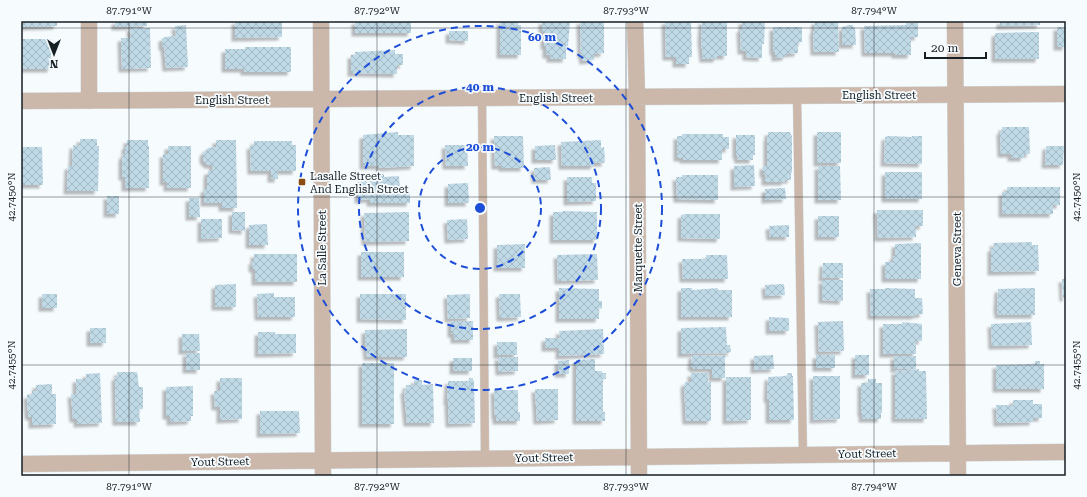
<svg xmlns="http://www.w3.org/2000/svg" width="1087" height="497" font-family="'Roboto Serif',serif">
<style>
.building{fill:url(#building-cross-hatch);filter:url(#shadow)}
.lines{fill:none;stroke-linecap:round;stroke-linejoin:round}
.lane-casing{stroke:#d2d8db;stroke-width:9}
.street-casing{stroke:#d2d8db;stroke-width:17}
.lane{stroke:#ccb8aa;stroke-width:8}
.street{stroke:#ccb8aa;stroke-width:16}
.ticks{fill:none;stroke:#161f24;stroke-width:1;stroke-opacity:0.45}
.ring{fill:none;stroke:#1d4ed8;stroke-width:2;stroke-dasharray:7 5}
.poi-dot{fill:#8c4d13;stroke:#f6fbfe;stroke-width:1.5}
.labels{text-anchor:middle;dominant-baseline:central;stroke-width:3.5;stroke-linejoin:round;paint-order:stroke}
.street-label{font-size:11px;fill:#161f24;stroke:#f6fbfe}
.poi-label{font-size:11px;fill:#161f24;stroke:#f6fbfe;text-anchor:start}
.centre{fill:#1d4ed8;stroke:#f6fbfe;stroke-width:2}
.ring-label{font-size:12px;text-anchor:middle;font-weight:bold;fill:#1d4ed8;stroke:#f6fbfe;stroke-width:3.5;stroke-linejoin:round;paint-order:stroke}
.neatline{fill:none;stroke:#161f24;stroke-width:1.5}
.ticks-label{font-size:10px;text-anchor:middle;fill:#161f24}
</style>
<defs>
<pattern id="building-cross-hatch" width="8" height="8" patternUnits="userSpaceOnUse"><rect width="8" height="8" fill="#c0d9e6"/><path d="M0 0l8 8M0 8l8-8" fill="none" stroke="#a4bac5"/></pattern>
<filter id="shadow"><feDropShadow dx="-3.5" dy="3.5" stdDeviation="1" flood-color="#0004"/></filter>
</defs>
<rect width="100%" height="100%" fill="#f6fbfe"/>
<path class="building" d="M22 21H57V26L22 27Z
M115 21H147V26L115 27Z
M235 21H282V37L235 38Z
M355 21H411V33H355Z
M500 21H518V25H521V55H500Z
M542 21H570L568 46H566V59H550V55H546V46H544V32H542Z
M580 21H604V53L594 54V60L583 61 582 55H581Z
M665 21H691L692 57H689V64H676V57H666Z
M702 21H727V56H717V59H703L701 39Z
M742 21H765L764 44H762V58L746 57V51H741L740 29H742Z
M815 21H838L839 52H814L813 31H814Z
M1000 21H1040V25L1000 26Z
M906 23H918V37H911V55H895V53H865L864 26 906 25Z
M186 25 188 67 166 68 164 47H162V38H164V37L176 36 175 26Z
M847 25H853V27H855L856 45H842V27L847 26Z
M773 27H802V42H798V53L786 54V57L775 58V52H773Z
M1057 27H1066V47H1057Z
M130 28H150L151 68 122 69 121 38H131Z
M449 31H468V41L449 40Z
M1039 32V59H995V33Z
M22 39H51V69H23Z
M245 47H291V72H244V69H225V49H245Z
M395 50V54H403V65H397V74L351 73V55H355V52Z
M1002 127H1029L1030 154H1024V158H1011V154H1001L1000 131H1002Z
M398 132V135H414V166L379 168V166H363V135Z
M768 132H790L792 137V173H791V180H785V182H765V174H763V166H767V137H768Z
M817 132H841V163H817Z
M682 134H723V137H729V149H722V160H683V158H677V136H682Z
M736 135H755V155H753V160H738L737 155H736Z
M494 136H523L524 168H502V166H495Z
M889 136 912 137V136H922V164L884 163 885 137Z
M80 139H97V146H99L98 191H67L68 166H72L73 145 80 146Z
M127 140H148V146H149V188H125V177H122V159L123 154 125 155V146H127Z
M216 140H236L237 208H222V203H204V189H207V176L208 171H212L213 165H208L203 160V153L208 148 216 147Z
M601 140V148L604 147 605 163H594V166H562L561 142Z
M254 141H292V145H296V171H278V179H271V171H251L250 146 254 145Z
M445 145H467L468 166H446Z
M555 145 556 160H535V146Z
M168 146H191V188H167V182H163V154H168Z
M1046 146H1064L1063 165H1045Z
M21 147H42L43 185H21Z
M754 165 755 186 734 187V166Z
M818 166H840L841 200H818Z
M550 167 551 180H535L534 168Z
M885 172H922V199H885Z
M373 174H384V177L399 176 400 191H410V203H370V199L358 200V182H363L362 178 373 177Z
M682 175H718V200L677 199 676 177H682Z
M567 177H592V183H596V201L567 202Z
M468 183 469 203H448V184Z
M1007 187H1060V205H1053V214H1002V192H1007Z
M785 188 786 199 765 200V189Z
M107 196H119V214H107Z
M189 198H199L200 217H189Z
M877 210H923V226H916V237L878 238Z
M563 211 597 212V240H553V212H563Z
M232 212H245V231L232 230Z
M409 212V241L365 242 364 213Z
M686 214H720V239L681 238V215Z
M818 216H839V237H818Z
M201 219H222V238L201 239Z
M467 219 468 239 448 240 447 220Z
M267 224 268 245H249V225Z
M789 225V237H770L769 226Z
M1032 242V245H1038L1039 271 991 272V248H994L993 243Z
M921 243V279H885V262H893V256H895V244Z
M525 244V268H497V245Z
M361 252H404V277H361Z
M254 254H297V282H255V269H252V261H254Z
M597 254 598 280 558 281 557 255Z
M706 255H727L728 279H683L682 259H706Z
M823 263H843V278H822Z
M1062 279H1066V298H1063Z
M822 280H843V301L822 300Z
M236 284V307H215V285Z
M784 284 785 295 766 296 765 285Z
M559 288 599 289V301H602V309L599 308V319H559Z
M681 288H692V290L718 288V290H732V317H681Z
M885 288 915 289V298H922L923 314 915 315V316H871L870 289H885Z
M1035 288V315H998L997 307 998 289Z
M274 293V297H295V317H258L257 294Z
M42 294H57V308H42Z
M360 294H406V320L360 319Z
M470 294V318L448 319 447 295Z
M499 294H520L521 317 500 318Z
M769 317 789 318V331H769Z
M451 321H473V340H454V334H451Z
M843 321 844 351 819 352 818 322Z
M902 322 922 324V341H916V354H883V324H902Z
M1031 322 1032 345 992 346 991 324Z
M726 327 727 345H730L731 352 727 353 681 354V328Z
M90 328H106V343H90Z
M407 329V357H367L366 346H365V330Z
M603 329 604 354 559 356V348H545V338H560L559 331Z
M258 332H275V334H296V353L258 354Z
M182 334H199L200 351H182Z
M497 342H517V355H497Z
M186 353H200V370H186Z
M692 355 725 356V378H712V369H693V367H691Z
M773 355 774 369 754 370V356Z
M816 355H835V368H816Z
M855 355H869V375H855Z
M894 356H916V369H894Z
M498 357H518V371L499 372Z
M453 358H472V371H453Z
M595 359V371H602V373H606V379H603V412H605V421H576V360Z
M569 360V374H558V361Z
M1035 361H1040V364H1044V389H996V365L1035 364Z
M362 363H394V424H362Z
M919 369V371H926L927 419H895V371Z
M117 372H137L139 387H143V409H139L140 422H116L115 377H118Z
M100 373 102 423 77 424V419H73L71 394H76V379H86V374Z
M691 373H708V382H711V421H686L684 386 685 382 691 383Z
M787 373H792V376H793L794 420H769V400L767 398 768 377 787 376Z
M813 376H840V419L813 420Z
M726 377H751V420L726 421Z
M220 378H242V419L220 420V407H215L214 391H220Z
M469 378H473V381L474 380 475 423 449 424 448 402 447 401 448 381H469Z
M868 379H876V383H882V413H881V419H862V413H861V383H868Z
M414 380H422V385L433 384 434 423H407L404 391 406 389V385H414Z
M52 384V394H56V424L32 425V417H29L28 413 27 395H32V391H36V385Z
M193 386V416H191V421L170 422V416H166V387Z
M535 389H558V420L537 421Z
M494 390H518V412H520V421H496V416H495Z
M1013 400H1033V404H1042V418H1033V422L997 423 996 405H1013Z
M260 411H299L300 433 260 434Z"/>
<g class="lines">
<g class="lane-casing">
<path id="lane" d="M797 96 803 455
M482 98 485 459"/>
</g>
<g class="street-casing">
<path id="street" d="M89 21V101
M321 21 323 476
M635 21 637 97 639 476
M955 21 958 476
M21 101 1066 94
M21 464 1066 452"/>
</g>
<use href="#lane" class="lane"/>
<use href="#street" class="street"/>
</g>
<path class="ticks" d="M129 21V476M377 21V476M626 21V476M874 21V476M21 28H1066M21 197H1066M21 365H1066"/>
<g class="ring">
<circle cx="480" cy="208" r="61"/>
<circle cx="480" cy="208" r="121"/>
<circle cx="480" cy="208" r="182"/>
</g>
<rect class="poi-dot" x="298" y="178" width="8" height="8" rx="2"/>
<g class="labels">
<g class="street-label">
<text x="879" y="95">English Street</text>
<text x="556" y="98">English Street</text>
<text x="232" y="100">English Street</text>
<text transform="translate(322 248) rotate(-90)">La Salle Street</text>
<text transform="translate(638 248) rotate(-90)">Marquette Street</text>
<text transform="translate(957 249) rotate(-90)">Geneva Street</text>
<text transform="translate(867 454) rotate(-1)">Yout Street</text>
<text transform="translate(544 458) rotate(-1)">Yout Street</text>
<text transform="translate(220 462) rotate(-1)">Yout Street</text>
</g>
<g class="poi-label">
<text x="310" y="176">Lasalle Street<tspan x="310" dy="13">And English Street</tspan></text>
</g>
</g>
<circle cx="480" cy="208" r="6" class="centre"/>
<g class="ring-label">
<text x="542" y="41">60 m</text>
<text x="480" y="91">40 m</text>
<text x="480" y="151">20 m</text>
</g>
<rect width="1087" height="497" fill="none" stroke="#f6fbfe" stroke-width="44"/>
<g transform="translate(54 54) rotate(180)" stroke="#f6fbfe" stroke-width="3" paint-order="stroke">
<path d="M0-3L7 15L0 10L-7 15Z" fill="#161f24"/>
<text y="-6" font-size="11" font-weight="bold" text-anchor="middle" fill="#161f24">N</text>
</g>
<path d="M925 52v6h61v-6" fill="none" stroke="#161f24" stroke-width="2"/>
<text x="931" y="52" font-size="12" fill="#161f24" stroke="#f6fbfe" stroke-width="3" paint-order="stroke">20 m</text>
<rect x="22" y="22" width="1043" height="453" class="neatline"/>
<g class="ticks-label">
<text x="129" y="14">87.791°W</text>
<text x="377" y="14">87.792°W</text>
<text x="626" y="14">87.793°W</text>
<text x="874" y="14">87.794°W</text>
<text transform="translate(1076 197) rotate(-90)" y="4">42.7450°N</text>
<text transform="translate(11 197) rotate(-90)" y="4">42.7450°N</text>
<text transform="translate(1076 365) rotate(-90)" y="4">42.7455°N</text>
<text transform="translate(11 365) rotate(-90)" y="4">42.7455°N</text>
<text x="129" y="490">87.791°W</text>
<text x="377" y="490">87.792°W</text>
<text x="626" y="490">87.793°W</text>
<text x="874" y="490">87.794°W</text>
</g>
</svg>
